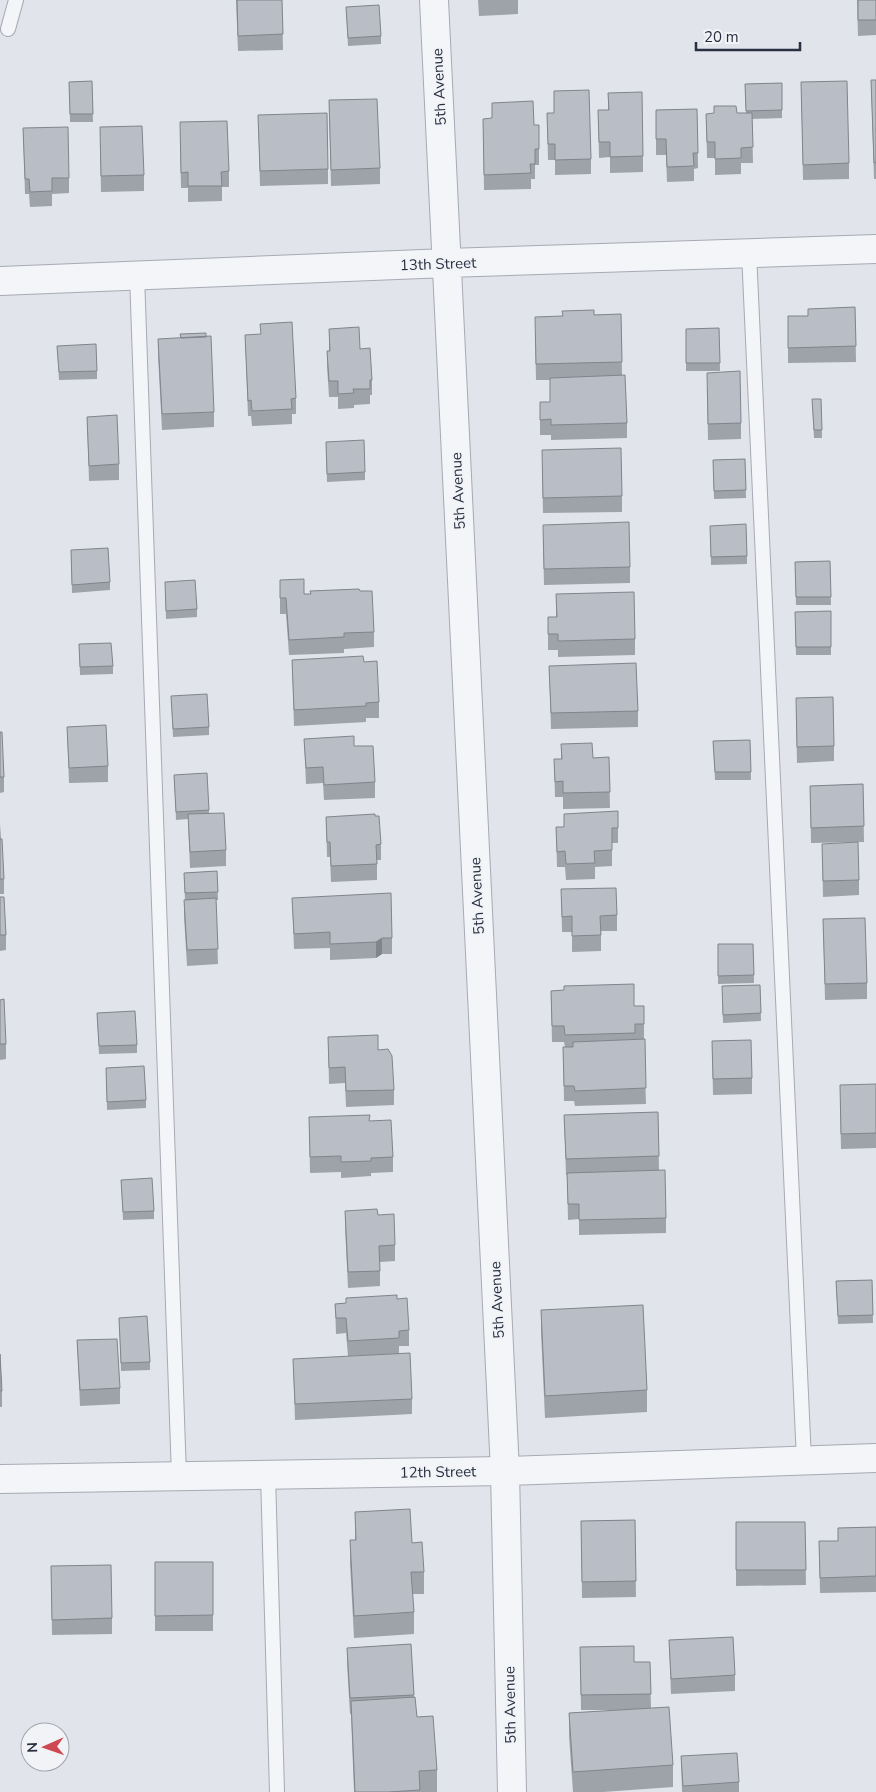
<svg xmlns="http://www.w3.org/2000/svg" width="876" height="1792" font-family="'Nunito Sans',sans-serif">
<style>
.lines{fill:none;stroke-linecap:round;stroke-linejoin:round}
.service-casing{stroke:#a6aab4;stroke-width:16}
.minor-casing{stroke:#a6aab4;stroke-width:30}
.service{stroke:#f4f5f8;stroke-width:14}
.minor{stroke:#f4f5f8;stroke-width:28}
.wall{fill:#9ea3aa}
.shaded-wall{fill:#81848b}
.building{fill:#b8bdc6;stroke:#81848b}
.labels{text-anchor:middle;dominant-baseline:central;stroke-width:4;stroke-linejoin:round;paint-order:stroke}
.street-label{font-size:15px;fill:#293041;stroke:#f1f3f7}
</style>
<rect width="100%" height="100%" fill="#e1e4ea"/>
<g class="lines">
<g class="service-casing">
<path id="service" d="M8 29 16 0
M749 252 804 1460
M137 275 179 1476
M268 1475 277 1792"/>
</g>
<g class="minor-casing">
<path id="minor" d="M434 0 505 1471 512 1792
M0 281 447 263 876 249
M0 1479 505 1471 876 1458"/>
</g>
<use href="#service" class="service"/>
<use href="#minor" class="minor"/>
</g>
<path class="wall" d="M236 0H282L283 50 238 51Z
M478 0H518V14L479 16Z
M857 0H876V35L858 36Z
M346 7 381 36V44L348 46Z
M871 80H876V179H874Z
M92 81 93 122H70L69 82Z
M801 82 849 163V179L803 180Z
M782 83V118L752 119 753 163H741V174L715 175V158H707L706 114 746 113 745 84Z
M554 91 591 159V174L555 175V160H548L547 113H554Z
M608 93 643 156V172L610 173V157L599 158 598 110H608Z
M329 100 380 168V184L331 186Z
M697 109 698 168 694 169V181L667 182 666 155H656V110Z
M258 115 328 169V184L260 186Z
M483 119 534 125H539V165H535V179H531V189L484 190Z
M23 128 69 178V193L52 194V206L30 207 29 194H25Z
M180 137 229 171V187H222V201L188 202V188H181Z
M100 143 144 175V191L101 192Z
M855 307 856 362 788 363V316H808Z
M621 314 622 375 627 423V438L551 440V435H540V402H550V380H536L535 332 594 315Z
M719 328 720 371H686V329Z
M329 329 360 349 372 380V395H370V404L354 405V408L338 409V397H329L327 366V351H329Z
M245 335 296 398V414H292V424L252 426 251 416H248Z
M158 339 214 412V427L162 430 158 355Z
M57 346 97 371V379L59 380Z
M707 388 741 423V439L708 440Z
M812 399H821L822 438H814Z
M87 417 119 464V480L89 481Z
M326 442 365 472V480L327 482Z
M745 459 746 498 714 499 713 460Z
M542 466 622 496V512L543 513Z
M710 526 747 556V564L711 565Z
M543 540 630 567V583L544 585Z
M71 550 110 582V590L72 593Z
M830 561 831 605H796L795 562Z
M280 580 374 632V647L344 649V653L289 655 286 614H280Z
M165 582 197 609V617L166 619Z
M556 594 635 639V655L558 657V650H548V617H556Z
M831 611V655H796L795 612Z
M79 644 113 666V674L80 675Z
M292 660 364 662 379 702V718H366V722L294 726Z
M549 666 638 711V727L551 729Z
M171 696 209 727V735L173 737Z
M796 713 834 746V761L797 763Z
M67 727 108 766V782L69 783Z
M0 732 4 777V792L0 793Z
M304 739 354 746 375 782V798L324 800 323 783 306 784Z
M750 740 751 780H715L713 741Z
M561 744 593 758 609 757 610 808 563 809V797H555L554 759H561Z
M174 775 209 810V813L226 850V866L190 868 188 819 176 820Z
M863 784 864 842 811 843 810 786Z
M564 814 618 828V843H612V866L595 867V879L566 880 565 867H557L556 827H564Z
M326 817 381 844V860H377V880L331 882 330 857H327Z
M0 824 4 879V894H0Z
M822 844 859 880V895L823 897Z
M217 871 218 900H216L218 964 187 966 184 916V900H185L184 873Z
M561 889 617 915V931H601V951L572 952V932H562Z
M0 897 6 935V950L0 951Z
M292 898 392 938V954H382L376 958 330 960V948L294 949Z
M823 919 867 983V999L825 1000Z
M718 944H753L754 983 718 984Z
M760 985 761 1021 723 1023 722 986Z
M551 991 634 1006H644V1039L646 1104 575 1106 574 1101H564L563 1047H565L564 1042H552Z
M0 1000 6 1044V1059L0 1060Z
M97 1013 137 1045V1053L99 1054Z
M328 1037 378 1050 394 1090V1105L346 1107 345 1083 329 1084Z
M712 1041 752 1078V1094L713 1095Z
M106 1068 146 1100V1108L107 1110Z
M876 1084V1148L841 1149 840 1101Z
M658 1112 659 1170 666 1218V1233L579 1235V1219L568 1220 567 1175H566L564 1115Z
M309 1117 370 1121 393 1157V1172L371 1173V1176L341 1178V1172L310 1173Z
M121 1180 154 1211V1219L123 1220Z
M345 1211 378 1215 395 1245V1261L380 1262V1286L348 1288 345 1226Z
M872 1280 873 1323 838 1324 836 1281Z
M397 1299 409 1330V1346H399V1354L348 1356 346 1333 336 1334 335 1304Z
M541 1310 647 1390V1412L545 1418 541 1332Z
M119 1318 150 1362V1370L121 1371Z
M77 1340 120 1388V1404L80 1406Z
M0 1354 2 1391V1407H0Z
M293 1359 412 1399V1414L295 1420Z
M355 1512 412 1543 424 1572V1594H412L414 1612V1634L354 1638 350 1563V1540H355Z
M635 1520 636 1597 582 1598 581 1521Z
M736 1522H805L806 1585 736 1586Z
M876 1527V1592L820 1593 819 1541H838V1528Z
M155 1562H213V1631H155Z
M51 1566 112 1618V1634L52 1635Z
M669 1640 735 1675V1691L671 1694Z
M411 1644 414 1698 417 1717 437 1770V1792H354L351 1714H350L347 1663V1648Z
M580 1647 634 1662H650L651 1709 673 1765V1787L603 1792H573L569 1736V1713L629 1710H581Z
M681 1756 739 1782V1792H682Z"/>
<path class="shaded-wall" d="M382 938V954L376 958V942Z"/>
<path class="building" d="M237 0H282L283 34 238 36Z
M858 0H876V20H858Z
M379 5 381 36 348 38 346 7Z
M871 80H876V163H874Z
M92 81 93 114H70L69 82Z
M847 81 849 163 803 165 801 82Z
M782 83V110L746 111 745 84Z
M589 90 591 159 555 160V144H548L547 113H554V91Z
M642 92 643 156 610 157V142H599L598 110H609L608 93Z
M377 99 380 168 331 170 329 100Z
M533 101 534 125H539V149H535V164H530L531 173 484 175 483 119 492 118V103Z
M714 106H736L737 113H752L753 147 741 148V158L715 159V142H707L706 114 714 113Z
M697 109 698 153H693L694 166 667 167 666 139H656V110Z
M327 113 328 169 260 171 258 115Z
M227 121 229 171 221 172 222 186H188V172L181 173 180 122Z
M142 126 144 175 101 176 100 127Z
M68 127 69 178H52V191L30 192 29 179H25L23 128Z
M855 307 856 346 788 348V316H808V309Z
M594 310V315L621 314 622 362 536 364 535 317 563 316 562 311Z
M292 322 296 398 291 399 292 409 252 411 251 400 248 401 245 335 261 334 260 324Z
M359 327 360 349 370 348 372 380H370V389H353L354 393 338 394V381H329L327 351H330L329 329Z
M719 328 720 363H686V329Z
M206 333V337L181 338 180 334Z
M211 336 214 412 162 414 158 339Z
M96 344 97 371 59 372 57 346Z
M740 371 741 423 708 424 707 373Z
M625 375 627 423 551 425V419L540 420V402H550V378Z
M812 399H821L822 430H814Z
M117 415 119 464 89 466 87 417Z
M364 440 365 472 327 474 326 442Z
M621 448 622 496 543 498 542 450Z
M745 459 746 490 714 491 713 460Z
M629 522 630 567 544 569 543 525Z
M746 524 747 556 711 557 710 526Z
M108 548 110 582 72 585 71 550Z
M830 561 831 597H796L795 562Z
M304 579V594H311L310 591 359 589 360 591H372L374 632 344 633V637L289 640 286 598H280V580Z
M195 580 197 609 166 611 165 582Z
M634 592 635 639 558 641V634H548V617H557L556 594Z
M831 611V647H796L795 612Z
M111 643 113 666 80 667 79 644Z
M363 656 364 662 377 661 379 702 366 703V706L294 710 292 660Z
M636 663 638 711 551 713 549 666Z
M207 694 209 727 173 729 171 696Z
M833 697 834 746 797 747 796 698Z
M106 725 108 766 69 768 67 727Z
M0 732H2L4 777H0Z
M354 736V746H373L375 782 324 785 323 767 306 768 304 739Z
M750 740 751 772H715L713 741Z
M592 743 593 758 609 757 610 792 563 793V781L555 782 554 759H562L561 744Z
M207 773 209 810 176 812 174 775Z
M863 784 864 826 811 828 810 786Z
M618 811V828H612V850L594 851 595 863 566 864 565 851 557 852 556 827H564V814Z
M224 813 226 850 190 852 188 814Z
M375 814V816H379L381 844 376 845 377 864 331 866 330 842H327L326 817Z
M0 839H2L4 879H0Z
M858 842 859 880 823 881 822 844Z
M217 871 218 892 185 893 184 873Z
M616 888 617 915 600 916 601 935 572 936V916L562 917 561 889Z
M391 893 392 938H382L376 942 330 944V932L294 934 292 898Z
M0 897H4L6 935H0Z
M216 898 218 949 187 950 184 900Z
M865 918 867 983 825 984 823 919Z
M718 944H753L754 975 718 976Z
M634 984V1006H644V1024H635V1033L565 1035 564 1026H552L551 991 564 990V986Z
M760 985 761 1013 723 1015 722 986Z
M4 999 6 1044H0V1000Z
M135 1011 137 1045 99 1046 97 1013Z
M378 1035V1050L388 1049 392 1056 394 1090 346 1091 345 1067 329 1068 328 1037Z
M645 1039 646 1088 575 1091 574 1086H564L563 1047H573V1042Z
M751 1040 752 1078 713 1079 712 1041Z
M144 1066 146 1100 107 1102 106 1068Z
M876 1084V1133L841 1134 840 1085Z
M658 1112 659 1156 566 1159 564 1115Z
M370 1115 369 1121 391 1120 393 1157 371 1158V1161L341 1162V1156L310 1157 309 1117Z
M665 1170 666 1218 579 1220V1204H568L567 1173Z
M152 1178 154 1211 123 1212 121 1180Z
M377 1209 378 1215 394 1214 395 1245 379 1246 380 1271 348 1272 345 1211Z
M872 1280 873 1315 838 1316 836 1281Z
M397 1295V1299L407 1298 409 1330 399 1331V1338L348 1341 346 1318H336L335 1304 346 1303V1298Z
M643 1305 647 1390 545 1396 541 1310Z
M147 1316 150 1362 121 1363 119 1318Z
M117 1339 120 1388 80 1390 77 1340Z
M410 1353 412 1399 295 1404 293 1359Z
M0 1354 2 1391H0Z
M410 1509 412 1543 422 1542 424 1572H411L414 1612 354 1616 350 1540H356L355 1512Z
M635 1520 636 1581 582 1582 581 1521Z
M736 1522H805L806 1570H736Z
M876 1527V1576L820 1578 819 1541H838V1528Z
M155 1562H213V1615L155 1616Z
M111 1565 112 1618 52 1620 51 1566Z
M733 1637 735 1675 671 1679 669 1640Z
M411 1644 414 1695 350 1698 347 1648Z
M634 1646V1662H650L651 1694 581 1695 580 1647Z
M415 1697 417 1717 433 1716 437 1770 419 1771 420 1790 388 1792H355L351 1701Z
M669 1707 673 1765 573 1772 569 1713Z
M737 1753 739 1782 683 1786 681 1756Z"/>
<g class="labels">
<g class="street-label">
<text transform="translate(439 87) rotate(-93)">5th Avenue</text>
<text transform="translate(438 264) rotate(-2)">13th Street</text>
<text transform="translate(458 491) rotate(-93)">5th Avenue</text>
<text transform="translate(477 896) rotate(-93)">5th Avenue</text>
<text transform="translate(497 1300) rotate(-93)">5th Avenue</text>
<text transform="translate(438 1472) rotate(-1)">12th Street</text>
<text transform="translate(510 1705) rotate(-91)">5th Avenue</text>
</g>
</g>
<g transform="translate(45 1747) rotate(268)"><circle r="24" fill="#f1f3f7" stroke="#a1a5ae"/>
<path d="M0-4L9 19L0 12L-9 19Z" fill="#cd4852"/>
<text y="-8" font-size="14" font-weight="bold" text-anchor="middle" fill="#293041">N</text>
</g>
<path d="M696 42v8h104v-8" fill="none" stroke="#293041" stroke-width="2.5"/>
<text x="704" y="42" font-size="15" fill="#293041" stroke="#f1f3f7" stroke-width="4" paint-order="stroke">20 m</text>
</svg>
